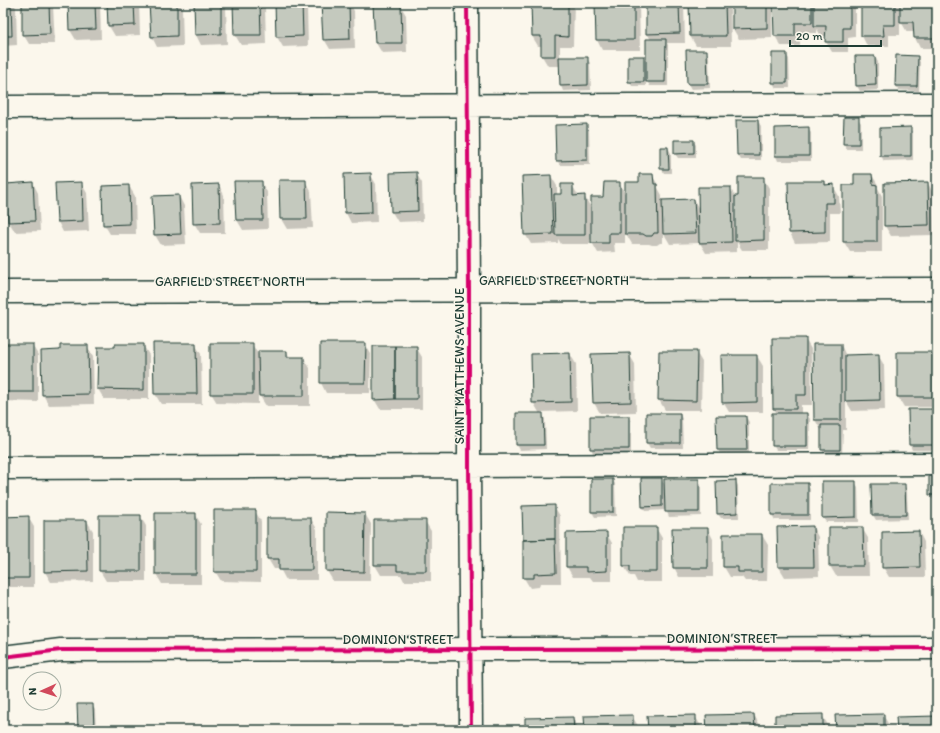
<svg xmlns="http://www.w3.org/2000/svg" width="940" height="733" font-family="Itim,sans-serif">
<style>
.shadow{fill:#0003}
.building{fill:#c4c9be;stroke:#1f3d34}
.lines{fill:none;stroke-linecap:round;stroke-linejoin:round}
.minor-casing{stroke:#1f3d34;stroke-width:25}
.minor{stroke:#fbf7ec;stroke-width:22}
.cycleway-casing{stroke:#fbf7ec;stroke-width:6}
.cycleway{stroke:#d6006c;stroke-width:4}
.labels{text-anchor:middle;dominant-baseline:central;stroke-width:3;stroke-linejoin:round;paint-order:stroke}
.street-label{font-size:13px;fill:#1f3d34;stroke:#fbf7ec}
</style>
<rect width="100%" height="100%" fill="#fbf7ec"/>
<filter id="ink" filterUnits="userSpaceOnUse"><feTurbulence type="fractalNoise" baseFrequency=".025" numOctaves="2"/><feDisplacementMap in="SourceGraphic" scale="8" xChannelSelector="R" yChannelSelector="G"/><feConvolveMatrix kernelMatrix="1 2 1 2 8 2 1 2 1" color-interpolation-filters="sRGB"/></filter>
<g filter="url(#ink)">
<path class="shadow" d="M3 3H14L16 8 17 45 3 46Z
M23 3H52L53 6 55 44H29L23 34Z
M69 3H100L101 39 76 40 70 30Z
M108 3H139L140 35 115 36 109 26Z
M150 3H179L182 8 183 46 157 47 152 37Z
M195 3H224L226 6 227 44 201 45 196 35Z
M234 3H263L265 7 266 44 241 45 235 35Z
M276 3H304L307 8 308 46 283 47 277 37Z
M322 3H350L354 11 355 48 330 49 324 39Z
M532 3H574L573 46H560V58H587L590 63 591 90 563 91 561 86 560 66H548L542 56V46H538L532 36Z
M596 3H639L640 50H602L597 40Z
M647 3H684L685 43H667L668 45V86H650L646 80V86H632L629 81 644 57 647 63 651 40 647 33Z
M690 3H730L731 46H696L690 36Z
M733 3H772V38L739 39 733 29Z
M774 3H855V37L848 38V52H832L826 42V36H821L817 29V33H800V46H781L775 36Z
M862 3H937V48H920L915 38 914 32H907L900 20V35H889V46H867L862 36Z
M374 5H400L406 15 407 52 382 53 376 43Z
M706 51 709 56 710 88 691 89 688 84Z
M773 54H786L789 59 790 88H776L773 83Z
M875 57 878 62V90L860 91 857 86Z
M917 57 920 62 919 91 899 90 896 86Z
M858 118 861 123V149H847L844 144Z
M737 121H758L761 126V160H741L738 155Z
M586 125 589 130 590 165H560L557 160Z
M808 128 811 133V161H778L776 156V129Z
M910 128 913 133V160L884 161 881 156Z
M693 141 696 145V158H678L675 154Z
M668 148 671 153V173H664L661 168Z
M416 173 422 183 423 221 398 222 392 212Z
M370 174 376 184 377 222 351 223 346 213 345 175Z
M652 175 658 185V188L662 195V201L694 200 700 211 730 188 736 197H739L763 178 769 188V250H742L737 242V252L706 253 700 243 670 244 663 232V243H660L657 245H652L649 244H632L625 232V243H614L615 252 598 253 590 239V244H561L558 239V243L531 244 525 234 551 176 557 186V195H562L572 185 578 195V196H584L592 209 619 183 626 195 640 183Z
M872 175 878 185V188L882 196V252H850L844 242V186H855Z
M280 181H305L311 191 313 228 287 229 281 219Z
M235 182H261L267 192 268 229 243 230 237 220Z
M825 182 827 186H833L839 196 840 213H830V242L795 243 790 233Z
M33 183 38 193 40 231 15 232 9 222Z
M81 183 87 193 89 231 63 232 58 222Z
M928 183 933 193 934 235 891 236 885 226Z
M219 185 224 195 225 233H200L194 223Z
M129 186 135 196 136 234H110L104 224Z
M179 196 184 206 186 244 161 245 155 235Z
M805 339 811 349 812 405H801V414H807L810 419 809 450H776L773 445 777 414 774 408Z
M154 344H195L201 354 202 404H161L155 394Z
M252 344 259 356 287 352 290 358H304L310 368V406H266L258 393V404L217 403 211 393Z
M365 344 371 354 370 393H326L321 383Z
M32 345 38 355V402L3 401V351Z
M143 345 149 355V399H104L98 389 99 348Z
M841 345 846 356 878 355 884 365 885 410 852 411 846 401V430H843L842 455H825L822 450V430H821L815 420Z
M87 346 93 356 94 404 49 405 43 395 61 351Z
M416 347 422 357V409H380L374 399Z
M660 352H696L702 362 701 410H665L659 400Z
M933 353 937 359V407H904L898 397Z
M570 354 576 364 577 411 541 412 545 419 546 449 520 450 517 445 540 414 533 402Z
M629 354 635 364 636 412 600 413 594 403Z
M757 356 763 366V412H729L723 402Z
M909 410H937V450H912L910 445Z
M647 414H680L682 419 683 448H650L647 443Z
M629 417 631 422V454L593 453 591 448Z
M746 417 749 422V454L721 455 718 450Z
M937 476V499H933L930 495Z
M661 479 666 487 698 480 701 485V516L669 517 666 510 645 511 642 506Z
M613 480 615 484 616 516 595 517 592 512Z
M736 481 738 486 739 518H721L718 514Z
M855 482 858 487 859 522H826L823 518Z
M772 484H807L810 489V520H775L772 515Z
M904 485 907 490 908 519 876 520 873 515Z
M554 506 560 516 561 583H540L539 587 530 588 524 578Z
M255 511 261 521V582L221 581 215 571Z
M327 513 365 514 371 524 370 581H333L327 571Z
M195 514 201 524V584H162L156 574Z
M140 516 146 526V581H106L100 571Z
M28 517 34 527V587H3V518Z
M268 519H311L317 529V580H286L280 569H274L268 559Z
M87 521 93 531V581L51 582 45 572Z
M375 521H425L431 531V581H404L401 575H381L375 565Z
M813 527 818 537 819 576 785 577 779 567 778 528Z
M624 528H656L662 538V582H637L634 576H630L624 566Z
M830 528H862L868 538 869 576H836L830 566Z
M708 529 713 539V577H679L674 567Z
M919 532 924 542 925 577H889L883 567Z
M606 533 612 543V581H593L590 577H573L567 567V534Z
M762 535 768 545 767 581H745L742 577H730L724 567Z
M92 705 95 710 96 730H80L79 728Z
M754 715 760 725V730H708Z
M822 715 828 725V730H776Z
M883 715 889 725V730H837Z
M632 716 638 726V730H586Z
M695 716 701 726V730H649Z
M573 718 579 730H526Z"/>
<path class="building" d="M3 3H11L12 36H3Z
M22 3H49L50 34 22 35Z
M68 3H95L96 29 69 30Z
M107 3H134L135 25 108 26Z
M149 3H177V36L151 37Z
M194 3H221V34L195 35Z
M233 3H260L261 35H234Z
M275 3H302L303 36 276 37Z
M321 3H349L350 39 323 40Z
M531 3H568V37L555 36V56H541V36H532Z
M595 3H634V40H596Z
M646 3H679L680 33 646 34Z
M689 3H725L726 36H690Z
M732 3H767V28L732 29Z
M773 3H812V23H795V36H774Z
M814 3H850V28H843V42H825L826 26H814Z
M861 3H895V25H883L884 36H861Z
M900 3H937L936 38H914L913 22H900Z
M373 4H401L402 43H375Z
M646 39H666L665 82H646Z
M686 50H707L708 84H687Z
M772 53H787V83H772Z
M896 55 918 56 917 86H895Z
M628 56H644V82H628Z
M855 56H875L876 85 856 86Z
M559 57H588V85L560 86Z
M844 117H859V144H843Z
M736 120H758L759 155H737Z
M587 124V160L556 161 555 125Z
M809 127V156H775V128Z
M911 127V156H880V128Z
M674 140H694V153L674 154Z
M660 147H668L669 169H660Z
M417 172 418 211 391 212 390 173Z
M371 173 372 212 345 213 344 174Z
M639 174H653L654 184H657L658 233H654L652 236H646L643 234H625V182H639Z
M854 174H872L873 184 877 185V242H843V185H854Z
M551 175 553 234 524 235 522 176Z
M738 177H764V240L735 241V196H738Z
M279 180H306L307 219H280Z
M234 181H262L263 220H236Z
M788 181H825V185L834 184V203H825V232L789 233Z
M33 182 35 221 8 222 6 184Z
M82 182 83 221 57 222 55 183Z
M604 182H620V233H609V243H591V197H603Z
M928 182 929 225 884 226V183Z
M219 184 220 223 193 224 192 185Z
M561 184H573V196L585 195V235H555L554 194H561Z
M129 185 130 224 103 225 102 186Z
M698 187H731L732 242 699 243Z
M179 195 181 234 154 235 152 196Z
M694 199 696 233 663 234 662 200Z
M772 338H806V395H796V409H773Z
M153 343H196L197 394H154Z
M210 343H253V394H210Z
M320 343H366L365 383H320Z
M3 344H33V392H3Z
M115 344H144V390L97 389 98 347H115Z
M813 344H841V420H814Z
M60 345H88L89 394 42 395 41 351 60 350Z
M373 346H395V399L373 400Z
M395 346H417V399H395Z
M258 351H287V357H304V396H259Z
M659 351H697L696 401 658 400Z
M897 352H934V397H897Z
M570 353 571 402 532 403 531 354Z
M630 353 631 402 593 403 591 354Z
M879 354 880 400 845 401V355Z
M721 355H757V402L722 403Z
M908 409H937V445H909Z
M516 413H543L544 445H516Z
M646 413H680V443H646Z
M772 413H807V446H772Z
M590 416H629V449H590Z
M716 416H746L747 450H717Z
M821 425H840V450H821Z
M929 475H937V495H929Z
M641 478H662V506L642 507Z
M591 479H613V512H591Z
M664 479H699V512H665Z
M736 480 737 513 717 514 716 481Z
M822 481H856V517L822 518Z
M771 483H808V515H771Z
M871 484H905L906 515H872Z
M555 505V539L523 540 522 506Z
M214 510H256V572H214Z
M326 512 365 513 364 572 326 571Z
M155 513H196V574H155Z
M99 515H141V571H99Z
M29 516V578H3V517Z
M267 518H311L312 570H279V559H267Z
M44 520H87L88 571 44 572Z
M374 520H426V571H397V565H374Z
M813 526 814 567H778L777 527Z
M623 527H657V572H630V566H623Z
M829 527H863L864 566H829Z
M672 528H708V568H673Z
M919 531 920 567 882 568V532Z
M607 532V571L586 572V567H566V533Z
M723 534H762V572H738V567H723Z
M555 539 556 573 534 574V578H523V540Z
M77 704H93L94 728 78 729Z
M754 714 755 730H707L706 715Z
M823 714V730H775V715Z
M884 714V730H836L835 715Z
M633 715V730H585L584 716Z
M696 715V730H648L647 716Z
M937 716V730H897L896 717Z
M573 717 574 730H525V718Z"/>
<g class="lines">
<g class="minor-casing">
<path id="minor" d="M467 3 469 290V466L471 730
M3 107 937 104
M3 292 937 289
M3 468 937 464
M3 657 61 650 937 648"/>
</g>
<use href="#minor" class="minor"/>
<g class="cycleway-casing">
<path id="cycleway" d="M467 3 469 290V466L471 730
M3 657 61 650 937 648"/>
</g>
<use href="#cycleway" class="cycleway"/>
</g>
</g>
<g class="labels">
<g class="street-label">
<text x="554" y="280">GARFIELD STREET NORTH</text>
<text x="230" y="281">GARFIELD STREET NORTH</text>
<text transform="translate(459 366) rotate(-90)">SAINT MATTHEWS AVENUE</text>
<text x="722" y="638">DOMINION STREET</text>
<text x="398" y="639">DOMINION STREET</text>
</g>
</g>
<rect width="940" height="733" fill="none" stroke="#fbf7ec" stroke-width="16"/>
<rect x="8" y="8" width="924" height="717" fill="none" stroke="#1f3d34" stroke-width="1.5" filter="url(#ink)"/>
<g transform="translate(42 691) rotate(267)"><circle r="19" fill="#fbf7ec" stroke="#a3ada2"/>
<path d="M0-3L7 15L0 10L-7 15Z" fill="#d1495b"/>
<text y="-6" font-size="11" font-weight="bold" text-anchor="middle" fill="#1f3d34">N</text>
</g>
<path d="M790 40v6h91v-6" fill="none" stroke="#1f3d34" stroke-width="2"/>
<text x="796" y="40" font-size="12" fill="#1f3d34" stroke="#fbf7ec" stroke-width="3" paint-order="stroke">20 m</text>
</svg>
